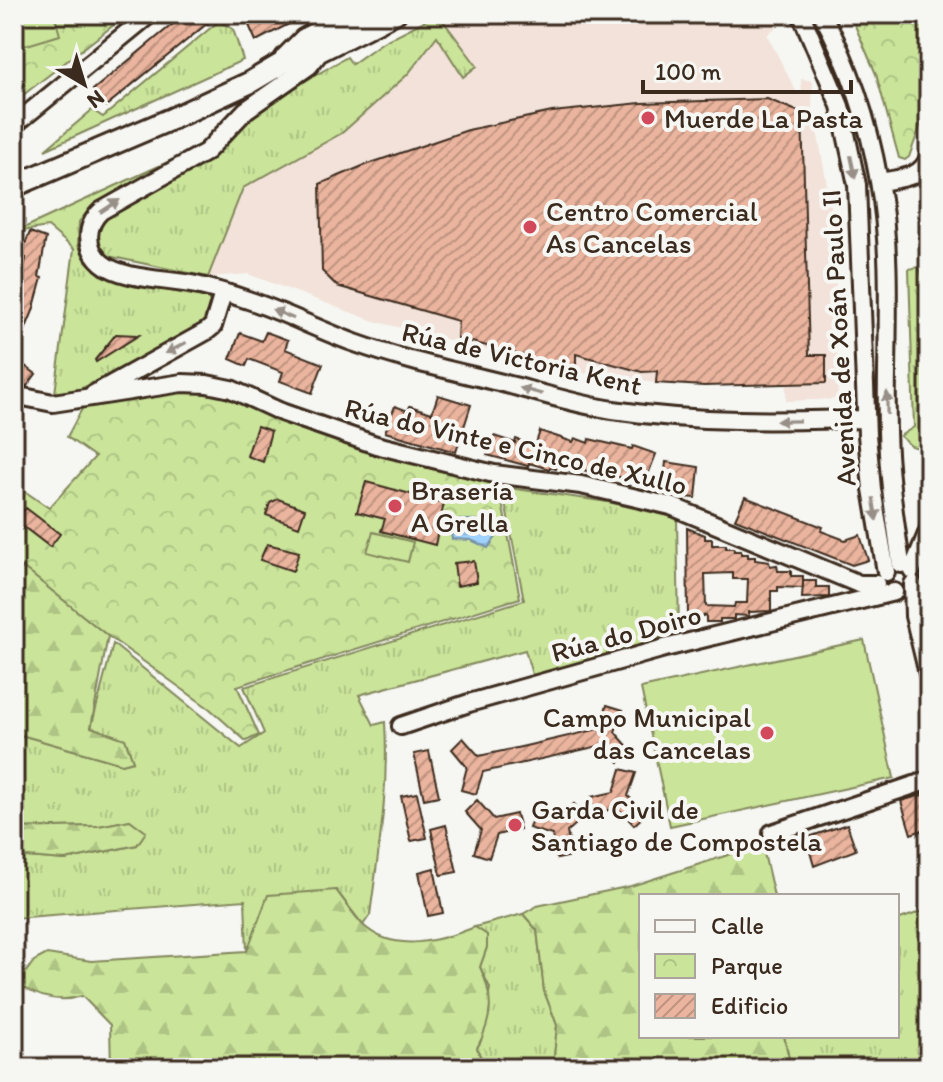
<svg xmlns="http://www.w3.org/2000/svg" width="943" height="1082" font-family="Itim,sans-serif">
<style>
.built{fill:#f2e2d9}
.grass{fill:url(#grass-tufts);stroke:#82875c;stroke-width:2}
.forest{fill:url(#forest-firs);stroke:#82875c;stroke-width:2}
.park{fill:url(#park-crowns);stroke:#82875c;stroke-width:2}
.pitch{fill:#cae49a;stroke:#82875c;stroke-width:2}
.water{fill:url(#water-rules);stroke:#778fa4;stroke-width:2}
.building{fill:url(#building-hatch);stroke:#3b2a1e;stroke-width:2;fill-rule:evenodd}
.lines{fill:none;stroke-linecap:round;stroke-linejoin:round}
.minor-casing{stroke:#3b2a1e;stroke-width:22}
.major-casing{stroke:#3b2a1e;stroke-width:26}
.minor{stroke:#f6f6f2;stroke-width:16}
.major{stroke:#f6f6f2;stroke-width:20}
.oneway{fill:#989088}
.poi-dot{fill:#d1495b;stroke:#f6f6f2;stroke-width:3}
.labels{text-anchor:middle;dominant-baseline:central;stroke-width:8;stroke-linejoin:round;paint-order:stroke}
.poi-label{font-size:28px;fill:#3b2a1e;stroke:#f6f6f2;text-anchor:start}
.street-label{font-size:28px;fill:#3b2a1e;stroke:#f6f6f2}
</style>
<defs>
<pattern id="grass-tufts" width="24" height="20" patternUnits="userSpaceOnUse" patternTransform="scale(2)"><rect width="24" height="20" fill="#cae49a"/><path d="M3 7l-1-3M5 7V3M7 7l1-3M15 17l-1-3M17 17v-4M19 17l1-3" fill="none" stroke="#aec484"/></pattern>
<pattern id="forest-firs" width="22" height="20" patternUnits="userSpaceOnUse" patternTransform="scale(2)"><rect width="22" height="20" fill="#cae49a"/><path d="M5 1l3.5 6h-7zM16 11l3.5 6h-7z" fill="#aec484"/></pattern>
<pattern id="park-crowns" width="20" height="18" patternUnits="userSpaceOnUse" patternTransform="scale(2)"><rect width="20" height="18" fill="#cae49a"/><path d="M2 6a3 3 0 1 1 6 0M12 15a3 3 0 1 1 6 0" fill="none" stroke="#aec484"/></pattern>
<pattern id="water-rules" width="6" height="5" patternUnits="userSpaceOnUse" patternTransform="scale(2)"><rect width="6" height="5" fill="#9fd3fd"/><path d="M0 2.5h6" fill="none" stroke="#8ab5d8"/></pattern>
<pattern id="building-hatch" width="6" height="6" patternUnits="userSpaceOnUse" patternTransform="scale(2)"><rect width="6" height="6" fill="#eab49e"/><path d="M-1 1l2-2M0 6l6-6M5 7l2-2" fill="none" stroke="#bf9380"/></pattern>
</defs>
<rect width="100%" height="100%" fill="#f6f6f2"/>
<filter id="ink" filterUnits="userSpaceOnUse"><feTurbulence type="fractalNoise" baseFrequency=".0125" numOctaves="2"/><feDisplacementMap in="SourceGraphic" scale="16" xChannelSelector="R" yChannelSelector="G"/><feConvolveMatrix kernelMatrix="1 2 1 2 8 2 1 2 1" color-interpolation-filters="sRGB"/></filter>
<g filter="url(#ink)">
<path class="built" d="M446 14H536L542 23 553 14H781L784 20 767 35 797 93H802L801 79 813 81 812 104 831 206 835 249 838 399 786 401V384L704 386 656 383 575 372 374 321 248 274 208 277 243 188 342 133 408 74 437 36 463 76 477 66 441 18Z"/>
<path class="grass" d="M430 18H441L477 66 463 77 437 36 408 74 342 133 243 188 208 277 108 256C97 243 93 235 101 219L269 102 347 57 352 64 383 42Z
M219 21 233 29 243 60 45 150 92 110 103 117Z
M172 160 94 204 79 222 78 245 86 261 102 276 121 282 208 298 211 304 202 325 79 390 55 393 74 249 48 227 15 232Z
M919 267 929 291V450L911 446 900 436 914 427 909 269Z
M502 487 608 502 677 518 679 633C657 635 639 647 619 653 590 661 561 668 533 678L525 650 359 695 374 725 385 722C389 791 379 847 370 915L363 925 336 890 247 951 245 900 14 918V856L65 860 137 845 145 832 130 820 99 826 14 828V733L122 764 133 761 125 739 91 728 113 644 241 748 264 733 244 687 524 600Z
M929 909V1068H791L784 1036H897V920Z
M523 914 537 930 544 991 557 1025 553 1068H481L483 1063 477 1048 481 1041 490 988 480 967 487 947V935L475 927Z"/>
<path class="forest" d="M23 567 108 636 91 727 125 739 133 761 122 764 14 733V578Z
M130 820 146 832 137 845 65 860 14 856V828L99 826Z
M750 848 763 849 774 896H641V1036H784L791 1068H553L557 1025 544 991 537 930 523 914 537 906 631 886Z
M336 890C345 901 353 915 363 925 394 954 440 941 475 927L487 935V947L480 967C494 997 493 1018 477 1048L483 1064 481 1068H111L110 1025 82 996C62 1003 41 998 22 987L23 976 34 961 47 954 91 961 247 951 268 895Z"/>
<path class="park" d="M14 14H128L14 102Z
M850 14H929V102L909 157 905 160 899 158 876 74Z
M181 389 220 396 356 446 498 481 520 598 237 686 259 735 246 741 210 709 108 636 14 560V484L49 508 95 457 67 437 84 405Z"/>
<path class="pitch" d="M14 14H54L60 35 14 49Z
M373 532 413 542 408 562 367 552Z
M864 640 894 778 670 826 641 688Z"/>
<path class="water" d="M449 520H476L499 533 488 548 471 540 452 539Z"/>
<path class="building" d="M185 14H208L209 22 106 106 93 90Z
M244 14H308L256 41Z
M767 99 802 113 809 355H826V383L704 386 656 383 657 371 642 372 576 354V370L457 338 458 321 337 286 322 271 320 184 365 165 468 130 552 112 641 103Z
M30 232 46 238 39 277 42 278 33 311 14 357V310L26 258H22L25 244Z
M266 332 288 340 285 349 323 364 312 393 280 381 283 372 249 359 246 366 230 359 240 333 262 341Z
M116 334 139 335 96 362 95 360Z
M14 358 36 374 27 386 14 381Z
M438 395 471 405 456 452 385 432 395 406 408 411 410 406 432 413Z
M257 426 271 431 263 462 247 456Z
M540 431 573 442 575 438 588 443 589 439 632 449 633 446 656 454 645 482 572 468 571 471 557 466 556 469 550 467 549 469 529 463 528 466 487 455 494 436 515 443 516 439 535 446Z
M666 462 699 467 696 498 684 497 679 491 663 490Z
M366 482 444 503 435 545 381 531 385 519 357 512Z
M745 497 823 527 821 531 845 540 860 535 868 560 852 565 735 519Z
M278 499 305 509 299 527 266 515 270 503Z
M26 508 60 534 50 547 16 521Z
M687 528 705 535V539H712V545H726V548H734V551H741V554H748V557H755V560L769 562 770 566 777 565 778 571H791V576H803V581H816V587H829V597L802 598 803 582V588L778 587V591H771V611L749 612V616L734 615V619H720V622H706V615L688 620ZM733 573V579H748L747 603H735L734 607 706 606 705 574Z
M267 544 299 552 293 571 260 560Z
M474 561 477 582 457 586 454 563Z
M607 705 623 710 615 732 632 751 619 762 603 745 483 772 476 794 461 790 467 767 452 749 463 738 479 756 521 747 599 729Z
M429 751 439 796 424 799 414 754Z
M621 769 636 773 628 796 646 814 634 825 618 808 594 813 591 797 614 792Z
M417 793 427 838 411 841 401 796Z
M929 793V828L911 834 901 801Z
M477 800 494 819 516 814 520 829 497 835 489 858 474 853 481 830 465 812Z
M574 804 585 816 567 832 572 856 557 859 552 835 529 828 534 813 557 819Z
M847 824 856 850 814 866 806 838Z
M446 825 457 872 441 875 431 829Z
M434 868 443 913 428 916 419 872Z"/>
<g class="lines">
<g class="minor-casing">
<path id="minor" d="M801 14 840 106 857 185 867 435 872 489 886 572
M822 14C850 65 869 124 879 181 894 261 885 349 887 431 888 475 895 520 901 564
M317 56 309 66 246 110 206 152 101 211C85 226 85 248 102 263 122 280 170 279 196 285 213 289 231 294 248 300 284 312 319 330 355 343 408 362 464 373 518 387 550 396 580 405 613 410 699 423 779 421 866 419
M284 57 303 38 344 14
M306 60 397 14
M14 125 150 14
M880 182C900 178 921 179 929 157
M14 395 53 403 182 383 207 384 231 389 281 412 376 445 494 474 581 485 671 506 859 584H876
M92 395 207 331 213 326 223 293
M912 570 929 529
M913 584 914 616 929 678
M401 726 469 703 665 648 894 592
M772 833 929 780"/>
</g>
<g class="major-casing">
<path id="major" d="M14 186 169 120 249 83 366 14"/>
</g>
<use href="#minor" class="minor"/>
<use href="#major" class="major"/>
</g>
<defs><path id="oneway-solid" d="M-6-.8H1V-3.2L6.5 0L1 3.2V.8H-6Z" transform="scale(2)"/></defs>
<g class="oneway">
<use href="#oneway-solid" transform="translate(853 167) rotate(78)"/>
<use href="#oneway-solid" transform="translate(110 206) rotate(-33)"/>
<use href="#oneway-solid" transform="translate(283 314) rotate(-157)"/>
<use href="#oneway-solid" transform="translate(176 348) rotate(152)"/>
<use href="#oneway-solid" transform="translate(531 391) rotate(-164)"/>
<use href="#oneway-solid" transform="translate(887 403) rotate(-90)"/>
<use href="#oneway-solid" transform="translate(788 421) rotate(179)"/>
<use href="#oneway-solid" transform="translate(875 509) rotate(81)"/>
</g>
</g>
<g class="poi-dot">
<circle cx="648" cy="118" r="8"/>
<circle cx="530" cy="227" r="8"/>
<circle cx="395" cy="506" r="8"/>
<circle cx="767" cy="733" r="8"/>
<circle cx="515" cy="825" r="8"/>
</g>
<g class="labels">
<g class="poi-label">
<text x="664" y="118">Muerde La Pasta</text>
<text x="546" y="211">Centro Comercial<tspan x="546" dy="32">As Cancelas</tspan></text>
<text x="411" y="490">Brasería<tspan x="411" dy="32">A Grella</tspan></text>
<text x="751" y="717" text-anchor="end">Campo Municipal<tspan x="751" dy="32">das Cancelas</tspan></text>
<text x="531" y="809">Garda Civil de<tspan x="531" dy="32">Santiago de Compostela</tspan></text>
</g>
<g class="street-label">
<text transform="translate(838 338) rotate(-93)">Avenida de Xoán Paulo II</text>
<text transform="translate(522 358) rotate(13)">Rúa de Victoria Kent</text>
<text transform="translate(516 446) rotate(13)">Rúa do Vinte e Cinco de Xullo</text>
<text transform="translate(626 633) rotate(-15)">Rúa do Doiro</text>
</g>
</g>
<rect width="943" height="1082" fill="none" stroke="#f6f6f2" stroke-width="48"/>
<rect x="24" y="24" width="895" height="1034" fill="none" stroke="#3b2a1e" stroke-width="3" filter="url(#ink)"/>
<rect x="639" y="894" width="260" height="144" fill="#f6f6f2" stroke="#aba49d" stroke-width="2"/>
<rect x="655" y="920" width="40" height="12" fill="#f6f6f2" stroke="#aba49d" stroke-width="2"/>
<text x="711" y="934" font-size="24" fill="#3b2a1e">Calle</text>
<rect x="655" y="954" width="40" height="24" fill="url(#park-crowns)" stroke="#aba49d" stroke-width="2"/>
<text x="711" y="974" font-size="24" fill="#3b2a1e">Parque</text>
<rect x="655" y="994" width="40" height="24" fill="url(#building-hatch)" stroke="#aba49d" stroke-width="2"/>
<text x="711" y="1014" font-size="24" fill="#3b2a1e">Edificio</text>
<g transform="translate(84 84) rotate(142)" stroke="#f6f6f2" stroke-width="6" paint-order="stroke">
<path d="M0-6L14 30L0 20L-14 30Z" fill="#3b2a1e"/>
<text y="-12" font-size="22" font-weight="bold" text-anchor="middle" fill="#3b2a1e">N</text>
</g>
<path d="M643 80v12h208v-12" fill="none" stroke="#3b2a1e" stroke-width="4"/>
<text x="655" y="80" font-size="24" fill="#3b2a1e" stroke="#f6f6f2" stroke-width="6" paint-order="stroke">100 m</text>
</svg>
